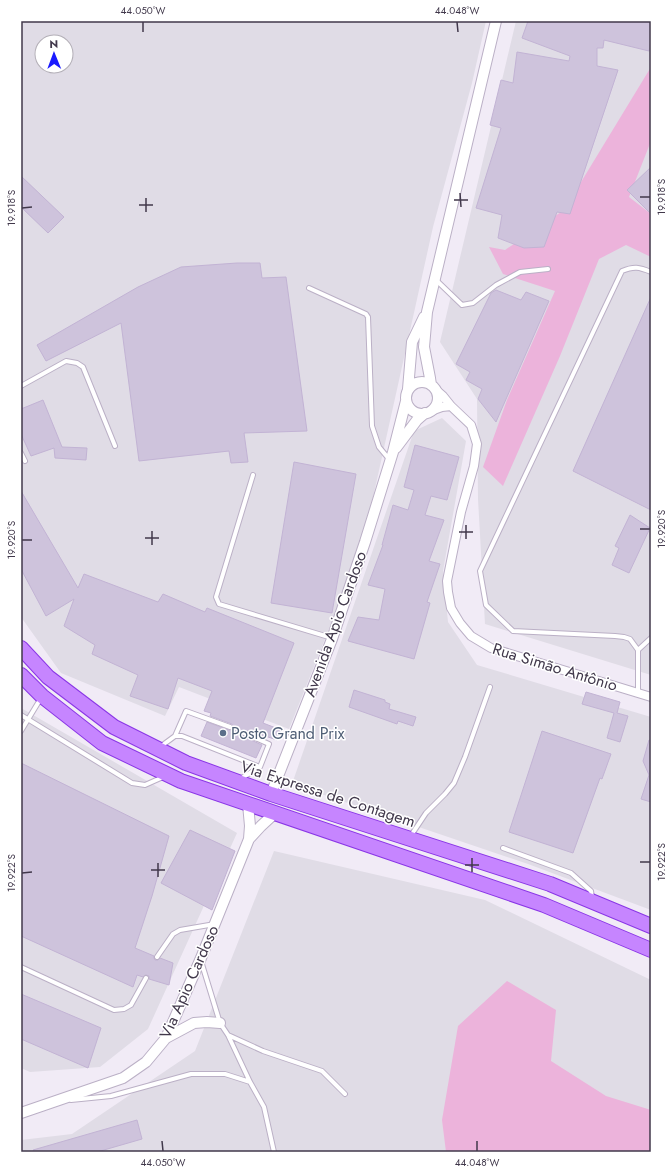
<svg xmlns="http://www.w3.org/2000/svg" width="672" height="1173" font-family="Jost,sans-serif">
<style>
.industrial{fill:#e0dce6;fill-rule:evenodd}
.green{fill:#ecb3db}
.building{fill:#cec3dc;stroke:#c2b3d4}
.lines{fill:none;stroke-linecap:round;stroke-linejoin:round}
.service-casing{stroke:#bbb0c6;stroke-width:6}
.minor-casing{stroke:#bbb0c6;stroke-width:10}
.tertiary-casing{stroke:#bbb0c6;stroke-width:12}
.trunk-casing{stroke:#8a36e6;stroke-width:16}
.service{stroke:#fff;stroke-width:4}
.minor{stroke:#fff;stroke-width:8}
.tertiary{stroke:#fff;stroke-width:10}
.trunk{stroke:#c685ff;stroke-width:14}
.ticks{fill:none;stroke:#41384b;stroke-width:1.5}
.service-dot{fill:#5c6f8a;stroke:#fff;stroke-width:1.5}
.labels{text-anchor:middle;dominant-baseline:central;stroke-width:3;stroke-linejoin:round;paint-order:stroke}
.street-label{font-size:16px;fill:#41384b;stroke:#fff}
.service-label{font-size:16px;fill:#4e5e75;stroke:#fff;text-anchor:start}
.neatline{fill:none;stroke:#41384b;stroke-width:1.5}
.ticks-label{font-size:10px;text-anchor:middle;fill:#41384b}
</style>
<rect width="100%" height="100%" fill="#f1ebf6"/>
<path class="industrial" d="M21 21H486L472 83 433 227 372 502 352 569 331 624 289 729 179 687 165 716 61 673 21 617ZM42 42H66V66H42Z
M516 21H651V675L485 624 478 499 477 399 440 342Z
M442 418 466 441 443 571 448 622 477 665 651 717V910L528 864 292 784 414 431Z
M21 708 237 833 148 1029 100 1067 30 1072 21 1068Z
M274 851 485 900 651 980V1152H21V1140L72 1134 195 1051Z"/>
<path class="green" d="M651 67V141L629 197 651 214V257L626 245 599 259 560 356 503 486 483 467 507 400 555 291 503 274 489 247 505 250 564 210Z
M507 981 556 1010 551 1061 606 1096 651 1110V1152H446L442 1120 458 1026Z"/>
<path class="building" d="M528 21H651V41L649 51 604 40 603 48H597V66L618 70 570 214 557 212 544 247 524 248 498 238 502 215 476 208 501 128 490 125 501 80 513 83 517 52 569 61 570 56 522 38Z
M651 167V214L627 190Z
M21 176 64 217 48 233 21 207Z
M237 263H260L262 278 286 277 307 431 244 433 248 462 231 463 229 451 139 461 121 323 46 361 37 345 138 287 181 267Z
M496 290 521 300 526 292 549 301 496 422 478 399 482 389 466 380 470 372 456 364 491 293Z
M651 297V510L573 471Z
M43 400 62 447 87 448 86 460 55 458 54 448 31 456 21 434V409Z
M415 445 459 457 447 500 431 496 425 515 444 520 429 561 440 564 427 602 430 603 414 659 348 641 358 617 379 620 385 589 368 585 383 545H382L393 505 408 510 414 490 404 487Z
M294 462 356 474 332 613 271 603Z
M21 491 78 588 84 574 158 602 163 594 205 612 207 608 294 643 263 723 281 730 277 740 265 736 264 738 245 730H242L241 734 242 736 262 745 256 758 201 736 207 722 229 730H232L233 728 232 724 210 716 211 713 204 711 212 691 178 678 168 709 130 696 138 675 92 654 95 645 64 626 74 599 46 616 21 569Z
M630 515 650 528 629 573 612 565 619 548 615 546Z
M354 690 385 700V702L390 704 389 709 416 717 413 726 398 721 397 724 349 707Z
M586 692 620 702 617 713 628 716 620 742 607 738 614 713 582 704Z
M542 731 611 754 602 779 600 778 573 853 509 832Z
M649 740H651V802L641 799 649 775 643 761Z
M21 763 169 836 152 896 135 948 154 956V958L155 960H158L160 958 173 963 169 985 149 979V976L146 975 143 977 137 975 133 987 21 936Z
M190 830 235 851 212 910 161 883Z
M21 994 101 1028 88 1068 21 1039Z
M137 1120 142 1139 97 1152H34L33 1150Z"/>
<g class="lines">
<g class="service-casing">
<path id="service" d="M436 280 462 305 473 303 496 285 520 272 548 269
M309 288 366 314 368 317 372 426 379 447 389 459
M21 386 66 361 77 363 83 367 115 446
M21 453 25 461
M253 475 216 597 219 604 332 638
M638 650 651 638
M638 693V650L630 639 624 637 615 636 513 631 486 605 480 571 622 271C634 266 639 267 651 272
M21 715 132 783 145 785 163 777
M21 731 41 698
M244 733 269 744 260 767
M175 736 186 711 230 727
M160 747 175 736H182L260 767 240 779
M410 837 426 813 445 794 454 783 465 757 490 687
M503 848 571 873 591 891 592 897
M157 957 173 934 180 930 215 924
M201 961 220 1023 228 1035 250 1082 264 1107 274 1152
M21 967 114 1010 124 1009 131 1005 146 978
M228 1035 263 1051 322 1071 345 1094
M71 1100 111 1096 191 1074H225L250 1082"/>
</g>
<g class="minor-casing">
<path id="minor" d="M435 389 443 396 451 406 471 425 477 444 474 466 461 512 447 581 448 592 451 608 460 623 471 636 491 648 651 697
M431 411 442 407 451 406"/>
</g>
<g class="tertiary-casing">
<path id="tertiary" d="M406 398a16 16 0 1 1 32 0a16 16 0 1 1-32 0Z
M431 385 430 378 424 347 427 312 496 21
M408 389 412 342 424 317
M396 448 417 420 425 413
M271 794 332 639 365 542 393 452 406 401
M248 804 250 826 249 839
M166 1038 194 1023 207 1022 220 1023
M21 1113 123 1078 146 1062 166 1038 201 958 249 839 261 826 275 813"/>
</g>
<g class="trunk-casing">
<path id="trunk" d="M21 648 48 677 114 727 186 763 271 794 550 884 651 926
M21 675 42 696 102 743 181 781 544 905 651 950"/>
</g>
<use href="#service" class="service"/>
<use href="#minor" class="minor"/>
<use href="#tertiary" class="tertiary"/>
<use href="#trunk" class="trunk"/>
</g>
<path class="ticks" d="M143 22V32M457 22 458 32M460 193 461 207M640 197H650M146 198V212M454 200H468M139 205H153M22 208 32 207M466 525V539M640 529H650M152 531V545M459 532H473M145 538H159M22 540H32M472 858V872M640 862H650M158 863V877M465 865H479M151 870H165M22 873 32 872M162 1141 163 1151M477 1141V1151"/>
<circle class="service-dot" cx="223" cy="733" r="4"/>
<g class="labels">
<g class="street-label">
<text transform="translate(335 624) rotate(-70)">Avenida Apio Cardoso</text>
<text transform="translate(555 667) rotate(17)">Rua Simão Antônio</text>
<text transform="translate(328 794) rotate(18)">Via Expressa de Contagem</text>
<text transform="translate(189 982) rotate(-66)">Via Apio Cardoso</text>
</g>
<g class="service-label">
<text x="231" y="733">Posto Grand Prix</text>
</g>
</g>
<rect width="672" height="1173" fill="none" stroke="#ffffff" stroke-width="44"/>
<g transform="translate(54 54) rotate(359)"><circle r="19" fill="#ffffff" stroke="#b3afb7"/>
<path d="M0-3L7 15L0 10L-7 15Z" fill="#1a1aff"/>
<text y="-6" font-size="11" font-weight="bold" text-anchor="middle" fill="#41384b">N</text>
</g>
<rect x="22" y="22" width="628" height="1129" class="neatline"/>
<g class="ticks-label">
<text x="143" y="14">44.050°W</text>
<text x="457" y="14">44.048°W</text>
<text transform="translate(661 197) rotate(-90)" y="4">19.918°S</text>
<text transform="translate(11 208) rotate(-90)" y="4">19.918°S</text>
<text transform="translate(661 529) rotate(-90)" y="4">19.920°S</text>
<text transform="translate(11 540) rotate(-90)" y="4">19.920°S</text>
<text transform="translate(661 862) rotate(-90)" y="4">19.922°S</text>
<text transform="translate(11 873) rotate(-90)" y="4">19.922°S</text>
<text x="163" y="1166">44.050°W</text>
<text x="477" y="1166">44.048°W</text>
</g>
</svg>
